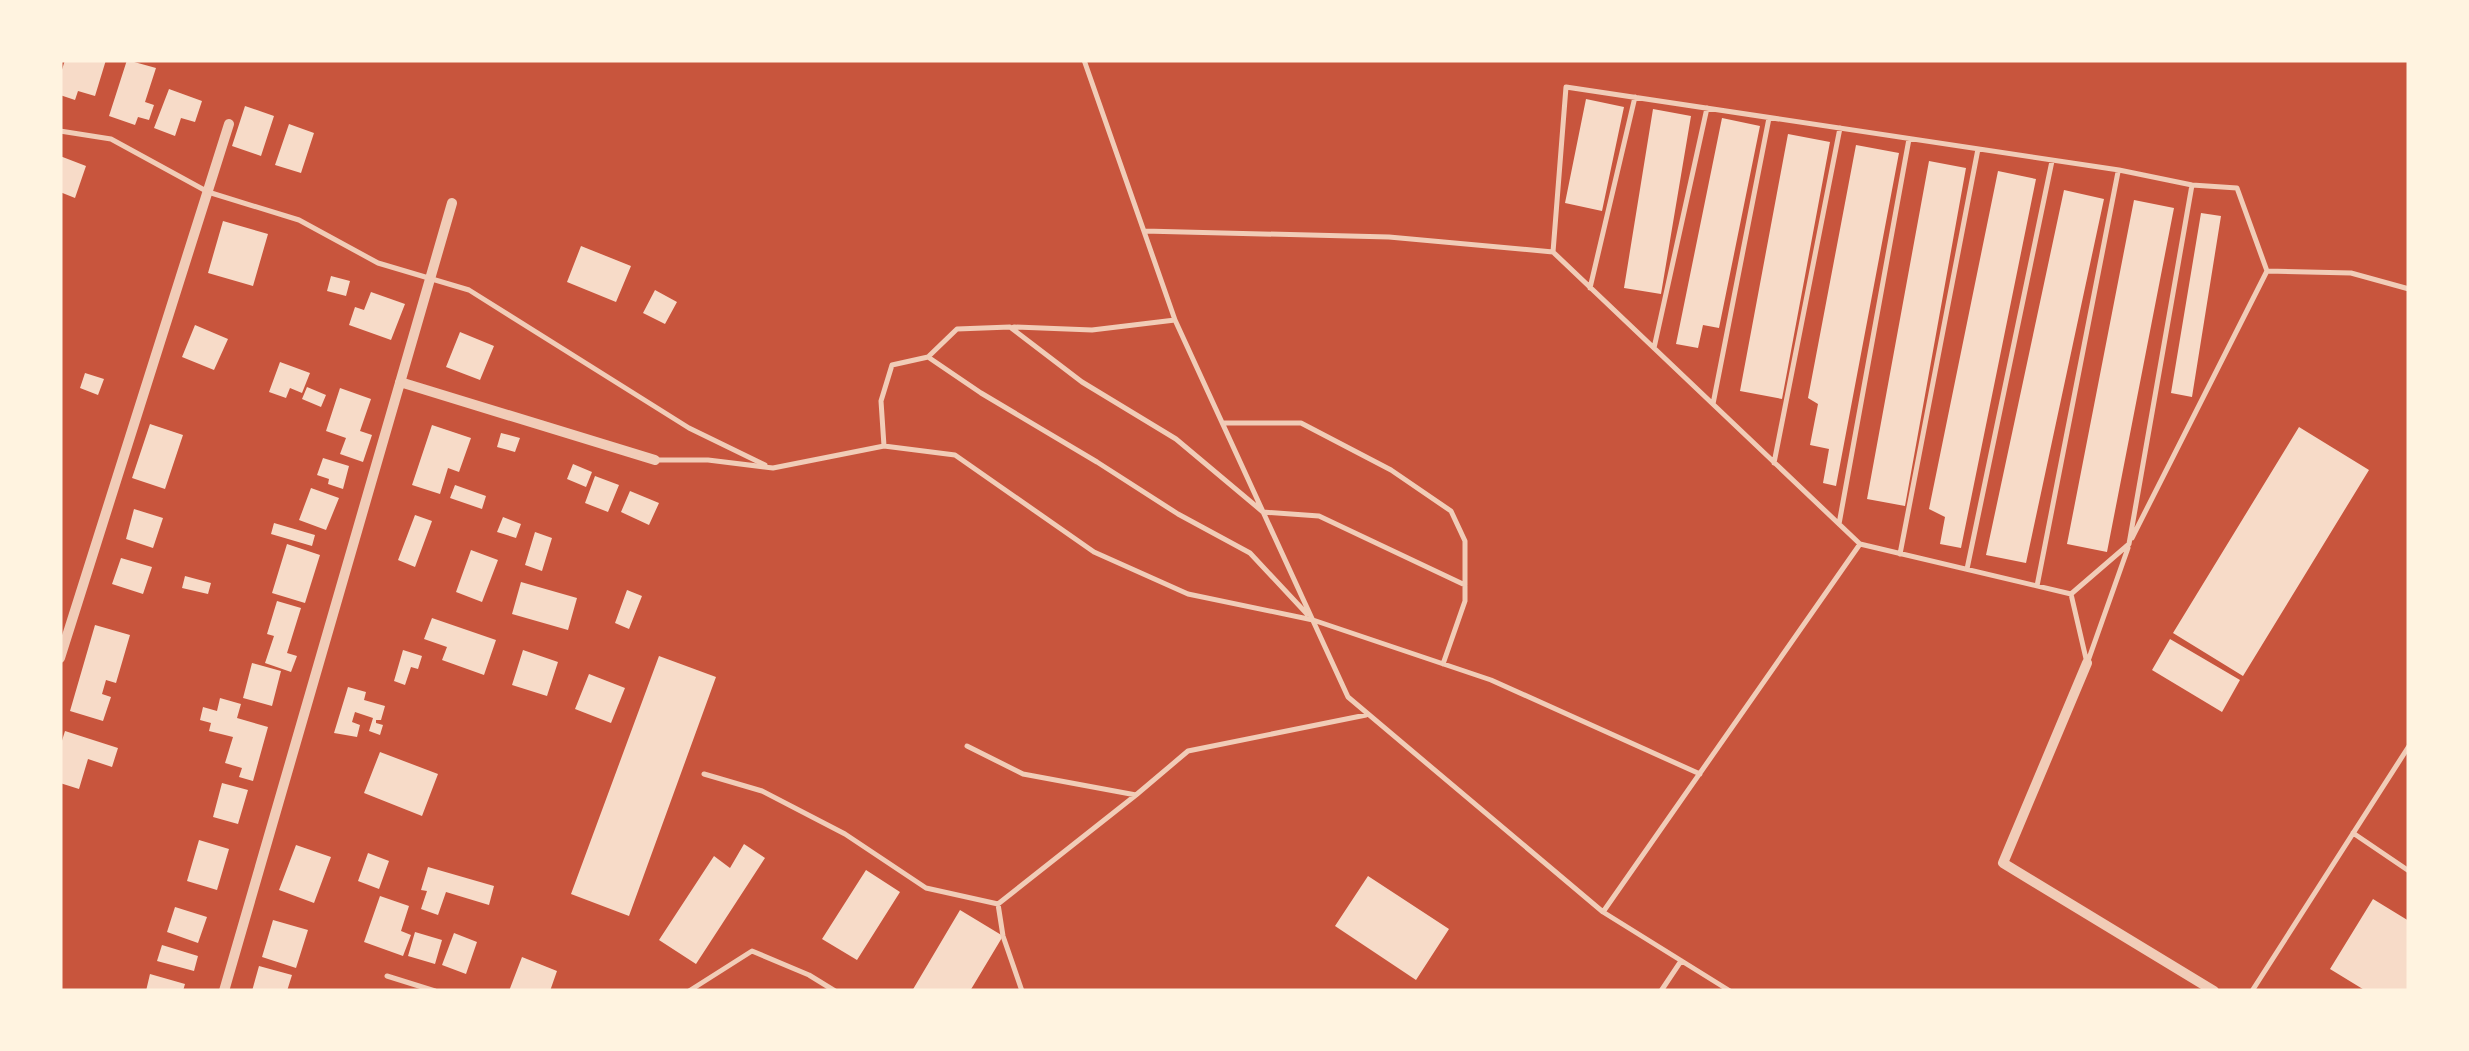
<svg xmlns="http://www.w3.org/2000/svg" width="2469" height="1051" font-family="'Fira Sans Condensed',sans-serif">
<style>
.building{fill:#f7dbc8}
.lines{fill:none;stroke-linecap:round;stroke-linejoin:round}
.service{stroke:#f1ccb7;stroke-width:5}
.minor{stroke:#f1ccb7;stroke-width:10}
</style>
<rect width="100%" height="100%" fill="#c8553d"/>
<path class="building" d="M65 60H106L95 96 78 91 75 100 60 95V76Z
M127 60 156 68 145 102 154 105 149 120 138 117 135 125 109 116Z
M169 89 202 101 195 122 181 118 175 136 154 128Z
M1586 99 1624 107 1602 211 1565 203Z
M245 106 274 116 261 156 232 146Z
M1653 109 1691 116 1661 294 1624 288Z
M1722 118 1760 126 1719 328 1703 325 1698 348 1676 344Z
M289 124 314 133 301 173 275 165Z
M1788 134 1830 142 1782 399 1740 391Z
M1856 145 1899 153 1836 486 1823 483 1829 449 1810 445 1818 404 1808 398Z
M60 156 86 166 75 198 60 192Z
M1929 161 1966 168 1905 506 1867 499Z
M1998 171 2036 179 1961 548 1940 544 1945 517 1929 509Z
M2064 190 2104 199 2026 563 1986 555Z
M2134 200 2174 208 2107 552 2067 544Z
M2201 213 2221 216 2192 397 2171 393Z
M223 221 268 234 253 286 208 273Z
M581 246 631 266 616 302 567 282Z
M331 276 350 281 346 296 327 291Z
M655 290 677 302 665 324 643 313Z
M371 292 405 304 391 340 349 325 355 307 364 310Z
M195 325 228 339 214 370 182 357Z
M460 332 494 346 480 380 446 367Z
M280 362 310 373 302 393 290 388 286 398 269 392Z
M85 373 104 379 98 395 80 388Z
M307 387 326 395 321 407 302 399Z
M340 388 371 399 360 431 372 435 363 462 340 454 346 438 326 431Z
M150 424 183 435 165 489 132 478Z
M432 425 471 438 459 472 448 468 440 494 412 485Z
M2299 427 2369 470 2243 676 2173 633Z
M501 433 520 438 515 452 497 447Z
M323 458 349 466 343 489 328 484 329 479 317 475Z
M573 464 592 472 586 487 567 479Z
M595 476 619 485 608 512 585 503Z
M455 485 486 496 482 509 450 498Z
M311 488 339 498 326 530 299 520Z
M630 491 659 503 649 525 621 512Z
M134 509 163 518 153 548 126 539Z
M415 515 432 521 415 567 398 560Z
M503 517 521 524 516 538 497 532Z
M274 523 315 535 312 546 271 534Z
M535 532 552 538 542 571 525 565Z
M287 544 320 555 305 603 272 593Z
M471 550 498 560 482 602 456 592Z
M121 558 152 567 143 594 112 584Z
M185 576 211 583 208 594 182 588Z
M521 582 577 598 568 630 512 614Z
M627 590 642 596 629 629 615 623Z
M277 601 301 608 287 653 297 656 291 672 265 663 274 636 267 634Z
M432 618 496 640 484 675 442 660 447 647 424 639Z
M95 625 130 635 116 683 106 680 102 694 111 697 103 721 70 711Z
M2170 639 2240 680 2222 712 2152 670Z
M403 650 422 656 418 669 411 667 405 685 394 681Z
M523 650 558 662 547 696 512 685Z
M659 656 716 677 629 916 571 894Z
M252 663 281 671 272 706 243 698Z
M589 674 625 688 611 723 575 709Z
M348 687 366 692 364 700 385 706 381 720H376V723L383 725 380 735 369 731 373 718 355 712 352 722 360 725 357 737 334 733Z
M220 698 241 704 237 718 268 727 253 781 239 777 242 768 225 763 233 737 209 731 211 723 200 720 203 707 217 711Z
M65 731 118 748 112 767 88 759 79 789 60 783V747Z
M380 752 438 774 422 816 364 793Z
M222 783 248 790 238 824 213 817Z
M199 840 229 849 217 890 187 881Z
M744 844 765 858 696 964 659 940 714 856 730 868Z
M296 845 331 857 314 903 279 890Z
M368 853 389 861 379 889 358 881Z
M428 867 494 886 489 905 446 892 438 915 421 909 427 891 421 890Z
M866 870 900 892 857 960 822 939Z
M1368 876 1449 929 1416 980 1335 926Z
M380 896 409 906 401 931 411 935 403 956 364 942Z
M2373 899 2409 921V991H2366L2330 969Z
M175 907 207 917 198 943 167 932Z
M960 910 1003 936 970 991H912Z
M273 920 308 930 296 968 262 957Z
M415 932 442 940 435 964 408 956Z
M454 933 477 942 466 974 442 965Z
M162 945 198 956 194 971 157 961Z
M522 957 557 971 550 991H509Z
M259 966 292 975 287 991H252Z
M150 974 185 984 183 991H146Z"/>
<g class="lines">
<path class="service" d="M1084 60 1175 320 1348 697 1603 912 1730 991
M60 131 111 139 208 192 299 220 378 263 469 290 689 428 765 465
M1144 231 1389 237 1553 252
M1590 288 1635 97
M1014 327 1092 330 1175 320
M1654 348 1707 108
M928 357 957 329 1010 327 1082 382 1176 439 1263 512 1319 516 1465 585
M1713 404 1769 118
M1223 423H1301L1391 470 1451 511 1465 541V601L1443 664
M884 446 881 401 892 365 928 357 981 393 1097 462 1178 514 1250 553 1307 614
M655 460H708L773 468 884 446 955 455 1094 552 1188 594 1313 620 1491 680 1700 774
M1774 463 1840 128
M1839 524 1909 139
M2132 538 2267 271
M1860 544 1553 252 1566 87 2119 170 2192 185 2237 188 2267 271 2351 273 2409 289
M1900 554 1978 149
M1967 569 2052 161
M2037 586 2118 172
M2071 594 2129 544 2192 185
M2088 661 2128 548
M967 746 1023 774 1136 795
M704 774 762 791 845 834 926 888 998 904
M2353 833 2409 871
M1603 912 1860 544 2071 594 2087 663
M387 976 435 991
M689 991 752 951 809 975 835 991
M1022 991 1003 936 998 904 1136 795 1188 751 1366 715
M1661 991 1681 961
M2252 991 2409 746"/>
<path class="minor" d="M400 382 655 460
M60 658 229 124
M2087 663 2003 863 2214 991
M224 991 452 203"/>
</g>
<rect width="2469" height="1051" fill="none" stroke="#fff3e0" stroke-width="125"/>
</svg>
